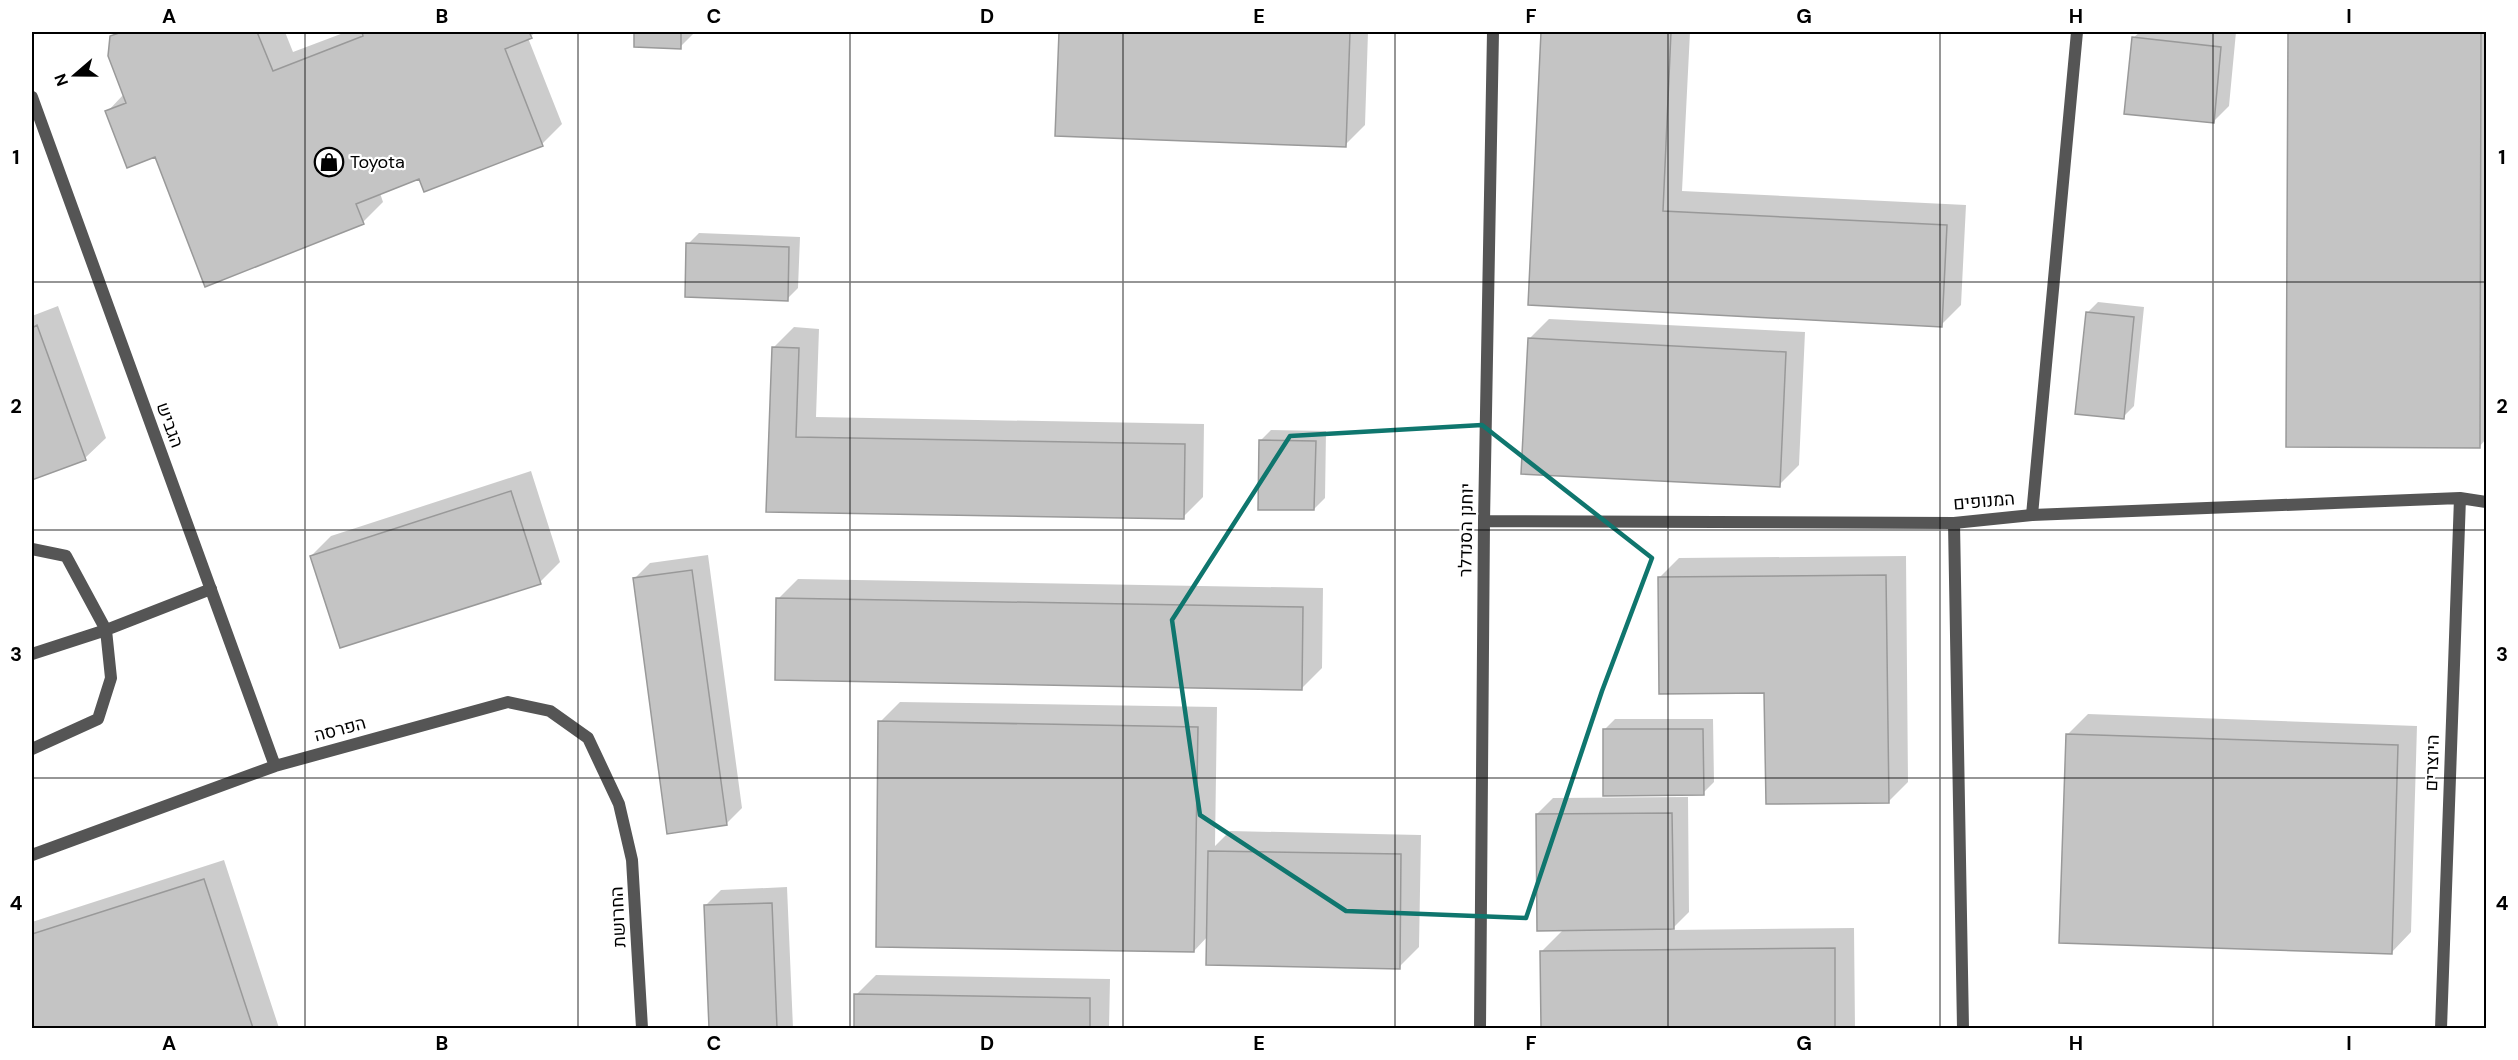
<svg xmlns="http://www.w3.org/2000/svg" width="2518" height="1060" font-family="'DM Sans',Heebo,sans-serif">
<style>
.shadow{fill:#0003}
.building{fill:#c4c4c4;stroke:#999;stroke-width:1.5}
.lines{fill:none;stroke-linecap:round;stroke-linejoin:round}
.lane{stroke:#555;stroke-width:12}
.street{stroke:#555;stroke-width:12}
.marked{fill:none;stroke:#0f766e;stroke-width:4.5;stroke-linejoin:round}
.grid{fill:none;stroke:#000;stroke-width:1.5;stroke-opacity:0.55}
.labels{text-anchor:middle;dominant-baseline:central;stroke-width:4.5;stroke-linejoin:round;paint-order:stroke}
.poi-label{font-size:18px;fill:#000;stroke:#fff;text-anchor:start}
.street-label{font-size:18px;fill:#000;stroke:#fff}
.neatline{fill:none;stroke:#000;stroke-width:2}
.grid-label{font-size:20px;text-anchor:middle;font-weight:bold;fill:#000}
</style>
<rect width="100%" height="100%" fill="#fff"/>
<path class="shadow" d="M116 32H285L293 52 346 32H536L528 38 562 124 542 144 420 177 380 193 383 202 363 222 156 155 107 112 124 94 111 37Z
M636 32H695L680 47 635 45Z
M1060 32H1368L1365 125 1345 145 1057 135Z
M1542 32H1690L1682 191 1966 205 1961 305 1941 325 1530 304Z
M2140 32H2236L2229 106 2213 122 2133 38Z
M2289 32H2486V439L2479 447 2287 445Z
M699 233 800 237 798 288 787 299 688 244Z
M2098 302 2144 307 2134 406 2123 417 2087 313Z
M58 306 106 438 85 458 32 478V316Z
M1549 319 1805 332 1799 465 1779 485 1529 339Z
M794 327 819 329 816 417 1204 424 1203 497 1183 517 768 510 773 348Z
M1271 430 1326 431 1325 498 1314 509 1260 441Z
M531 471 560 562 540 582 311 556 331 536Z
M708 555 742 808 726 824 634 579 650 563Z
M1906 556 1908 782 1888 802 1765 692 1659 578 1679 558Z
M798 579 1323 588 1322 668 1302 688 778 599Z
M900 702 1217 707 1215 846 1230 831 1421 835 1419 947 1399 967 1208 936 1194 951 880 722Z
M2088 714 2417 726 2411 932 2391 953 2067 735Z
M1615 719H1713L1714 782 1703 793 1604 730Z
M1688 797 1689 912 1671 930 1854 928 1855 1028H1543L1542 951 1564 929 1537 814 1553 798Z
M224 860 279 1028H32V922Z
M787 887 793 1028H711L705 906 721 890Z
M876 975 1110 979 1109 1028H855L856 995Z"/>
<path class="building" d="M122 32H257L273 71 363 36 362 32H529L532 38 505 49 543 146 424 192 419 179 356 204 364 224 205 287 155 157 127 168 105 111 126 103 108 56 110 36Z
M634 32H681V49L634 47Z
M1059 32H1350L1346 147 1055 136Z
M1541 32H1671L1663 211 1947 225 1942 327 1528 305Z
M2288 32H2481L2480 448 2286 447Z
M2132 37 2221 47 2214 123 2124 114Z
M686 243 789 247 788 301 685 297Z
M2086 312 2134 317 2124 419 2075 414Z
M37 325 86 460 32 480V328Z
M1528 338 1786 352 1780 487 1521 474Z
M772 347 799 348 796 437 1185 444 1184 519 766 512Z
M1259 440 1316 441 1314 510H1258Z
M511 491 541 584 340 648 310 556Z
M692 570 727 825 667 834 633 578Z
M1886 575 1889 803 1766 804 1764 693 1659 694 1658 577Z
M776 598 1303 607 1302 690 775 680Z
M878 721 1198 727 1194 952 876 947Z
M1603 729H1703L1704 795 1603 796Z
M2066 734 2398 745 2392 954 2059 943Z
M1672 813 1674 929 1537 931 1536 814Z
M1208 851 1401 854 1400 969 1206 965Z
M204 879 253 1028H32V934Z
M772 903 777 1028H709L704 905Z
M1835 948V1028H1541L1540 951Z
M854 994 1090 998V1028H854Z"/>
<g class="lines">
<path class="lane" d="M2032 515 2077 32
M1954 523 1963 1028
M32 549 66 556 106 630 32 654
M32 749 98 719 111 678 106 630 211 589"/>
<path class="street" d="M32 97 275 766
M1484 521 1954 523 2032 515 2460 498 2486 502
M32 855 275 766 508 702 550 711 588 738 619 804 632 860 642 1028
M1480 1028 1484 521 1493 32
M2441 1028 2460 498"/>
</g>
<path class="marked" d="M1482 425 1652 558 1602 691 1526 918 1346 911 1200 815 1172 620 1290 436Z"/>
<path class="grid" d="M305 32V1028M578 32V1028M850 32V1028M1123 32V1028M1395 32V1028M1668 32V1028M1940 32V1028M2213 32V1028M32 282H2486M32 530H2486M32 778H2486"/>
<defs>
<g id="shop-ring" transform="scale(1.5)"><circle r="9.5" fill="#fff" stroke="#000" stroke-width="1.5"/><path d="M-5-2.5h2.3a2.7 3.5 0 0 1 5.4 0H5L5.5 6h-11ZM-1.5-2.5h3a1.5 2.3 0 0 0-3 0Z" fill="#000"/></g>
</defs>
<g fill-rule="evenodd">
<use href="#shop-ring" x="329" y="162"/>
</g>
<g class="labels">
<g class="poi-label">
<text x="350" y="162">Toyota</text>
</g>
<g class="street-label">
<text transform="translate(170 425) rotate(70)">הגביש</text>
<text transform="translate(1984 501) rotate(-5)">המנופים</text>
<text transform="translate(1466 530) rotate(-89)">יוחנן הסנדלר</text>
<text transform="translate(340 729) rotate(-15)">הפרסה</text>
<text transform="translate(2432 763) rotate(-88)">היוצרים</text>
<text transform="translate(618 917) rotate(-93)">החרושת</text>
</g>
</g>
<rect width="2518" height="1060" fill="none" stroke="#ffffff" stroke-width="66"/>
<g transform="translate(75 75) rotate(250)" stroke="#ffffff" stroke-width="4.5" paint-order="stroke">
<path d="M0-4.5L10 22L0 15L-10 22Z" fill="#000000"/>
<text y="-9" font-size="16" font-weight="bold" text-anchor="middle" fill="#000000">N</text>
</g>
<rect x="33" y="33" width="2452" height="994" class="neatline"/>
<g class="grid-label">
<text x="169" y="23">A</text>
<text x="442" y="23">B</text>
<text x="714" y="23">C</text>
<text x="987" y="23">D</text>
<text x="1259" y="23">E</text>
<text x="1531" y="23">F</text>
<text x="1804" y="23">G</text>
<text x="2076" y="23">H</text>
<text x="2349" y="23">I</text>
<text x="16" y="164">1</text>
<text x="2502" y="164">1</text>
<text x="16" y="413">2</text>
<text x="2502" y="413">2</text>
<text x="16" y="661">3</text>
<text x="2502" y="661">3</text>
<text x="16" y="910">4</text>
<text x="2502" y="910">4</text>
<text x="169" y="1050">A</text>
<text x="442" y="1050">B</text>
<text x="714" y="1050">C</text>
<text x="987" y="1050">D</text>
<text x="1259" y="1050">E</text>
<text x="1531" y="1050">F</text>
<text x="1804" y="1050">G</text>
<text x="2076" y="1050">H</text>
<text x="2349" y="1050">I</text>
</g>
</svg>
